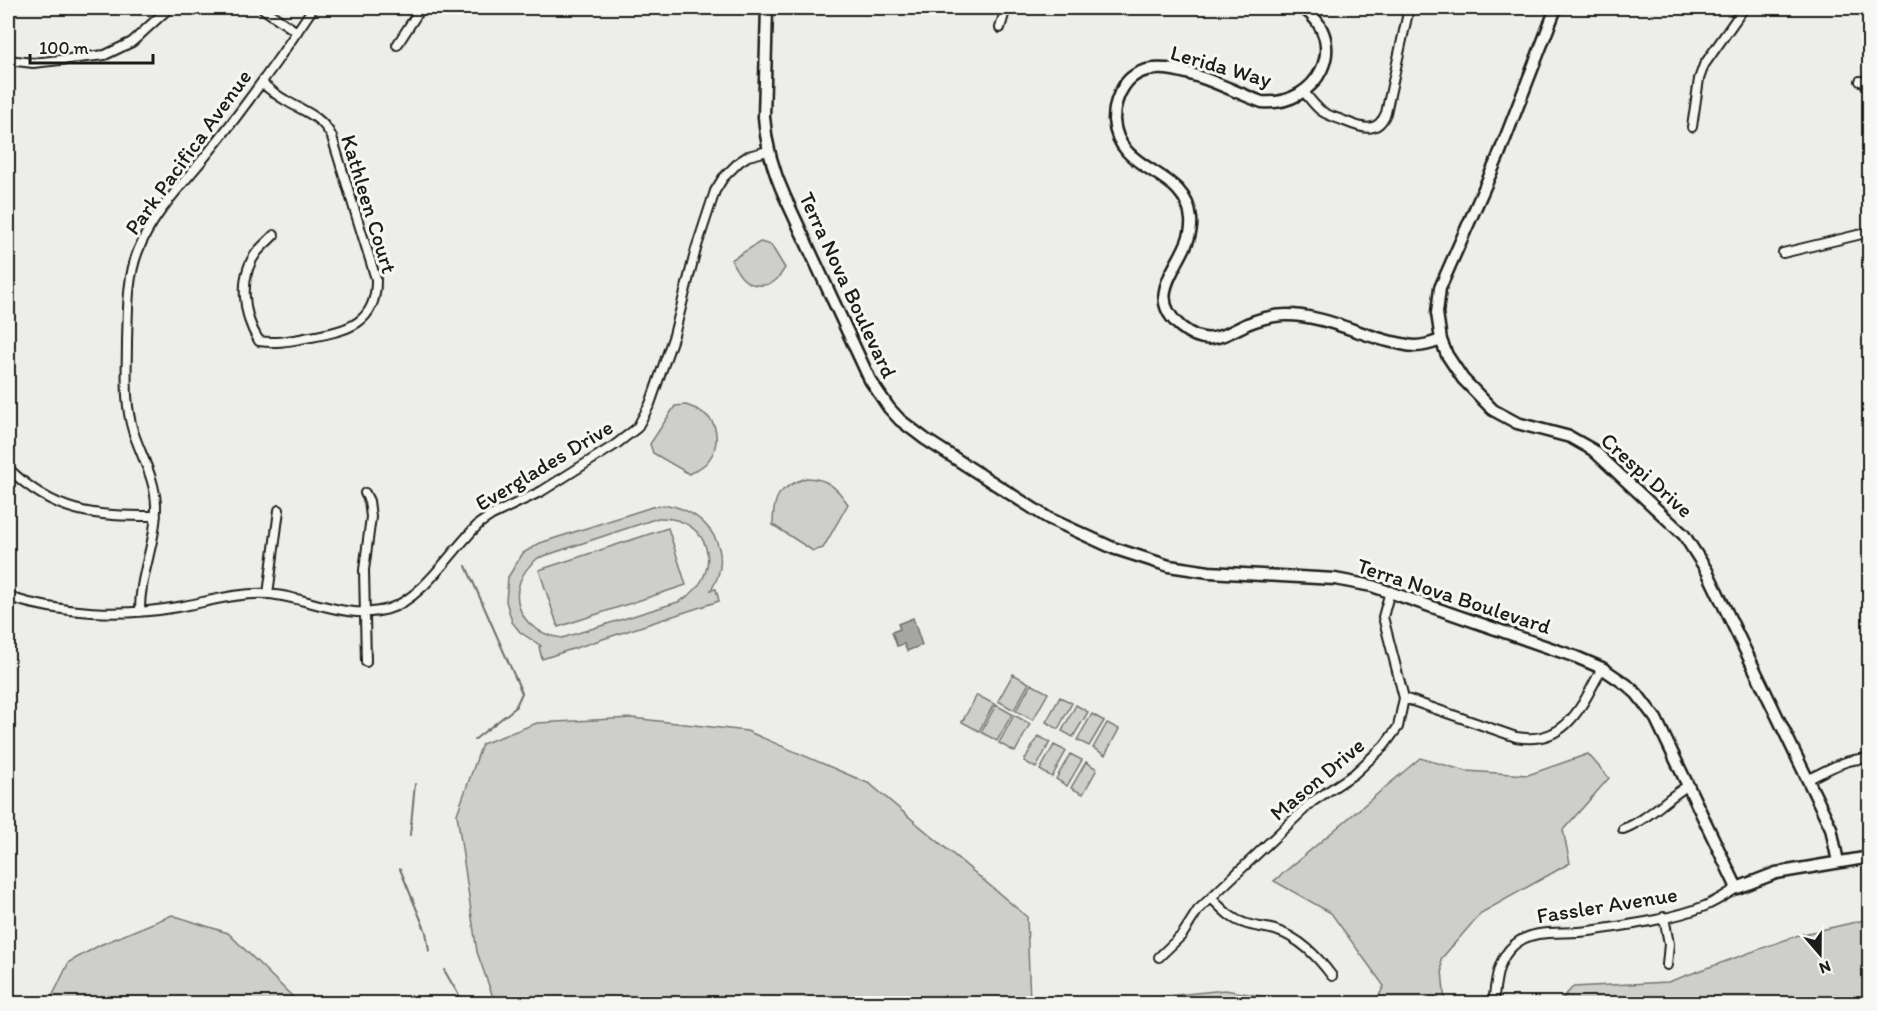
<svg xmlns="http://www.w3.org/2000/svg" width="1877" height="1011" font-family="Itim,sans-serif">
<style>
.green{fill:#cececb;stroke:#757574;stroke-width:1.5;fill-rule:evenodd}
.water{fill:#a6a6a3;stroke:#6f6f6d;stroke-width:1.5}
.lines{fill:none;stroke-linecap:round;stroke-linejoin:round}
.stream{stroke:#6f6f6d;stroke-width:2}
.street-casing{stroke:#1c1c1c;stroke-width:12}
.secondary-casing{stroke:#1c1c1c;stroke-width:15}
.street{stroke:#f6f6f2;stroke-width:8}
.secondary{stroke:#f6f6f2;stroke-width:10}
.labels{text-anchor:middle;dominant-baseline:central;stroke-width:6;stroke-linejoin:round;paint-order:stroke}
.street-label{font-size:22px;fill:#1c1c1c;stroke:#f6f6f2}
</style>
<rect width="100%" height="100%" fill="#edede9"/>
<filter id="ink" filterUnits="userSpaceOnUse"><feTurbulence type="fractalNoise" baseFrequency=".0167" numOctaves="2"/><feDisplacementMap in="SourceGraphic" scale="12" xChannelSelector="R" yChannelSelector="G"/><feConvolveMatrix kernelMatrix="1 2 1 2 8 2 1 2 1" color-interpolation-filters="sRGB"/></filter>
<g filter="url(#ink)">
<path class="green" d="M760 242 771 245 785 268C782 272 780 277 776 280 773 283 767 285 763 285 745 287 738 274 731 260Z
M686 405C695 408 705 412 711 420 720 433 717 453 705 464 701 468 694 471 689 474L653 453 650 444 675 406Z
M806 478C827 478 836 487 848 504L823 548 813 551 773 525C773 496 778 488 806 478Z
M668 505C708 512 736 552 711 590L716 589 719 601 542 659 539 647 541 646 520 632 512 622 506 601 508 577 523 553 540 543 652 507ZM658 518C713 516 726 578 678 602L562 638C517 633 501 587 538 558Z
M668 528 686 585 558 627 539 570Z
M1013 674 1029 683 1014 710 998 701Z
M1031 684 1048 693 1033 720 1016 711Z
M977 695 994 704 979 731 962 722Z
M1060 697 1072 703 1058 729 1046 722Z
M996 705 1012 714 997 741 981 732Z
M1076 705 1088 712 1073 737 1062 731Z
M1092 714 1104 721 1089 746 1077 740Z
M1014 715 1030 724 1015 752 999 743Z
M632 718 747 731 870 784 1027 917 1030 1003H495L477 952 457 814 482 744 537 723Z
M1107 723 1119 729 1105 755 1093 748Z
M1038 736 1050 742 1036 768 1024 761Z
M1054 745 1066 751 1052 777 1040 770Z
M1070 754 1082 760 1067 786 1056 779Z
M1588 754 1609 778 1563 830 1570 863 1481 913 1441 959 1445 1003H1375L1384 986 1331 913 1274 881 1420 758 1466 771 1528 775Z
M1086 762 1097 769 1083 794 1071 788Z
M172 915 228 933 299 1003H49L69 962 100 945Z
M1869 919V1003H1558L1573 987 1668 982 1799 935Z
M1225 990 1289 1001 1290 1003H1146L1147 998Z"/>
<path class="water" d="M913 618 922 645 907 651 904 644 897 646 892 632 900 629 898 624Z"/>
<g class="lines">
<path class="stream" d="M466 566 522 693 515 708 474 740
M410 835 415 784
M400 869 426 932 429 951
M444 970 464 1004"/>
<g class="street-casing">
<path id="street" d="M262 8 297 32
M1000 28 1006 8
M397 45 421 8
M8 60 33 63 105 55 132 42 169 8
M1860 81 1870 83
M262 83C269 89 276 95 285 100 304 112 321 115 332 137L376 279C377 324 348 330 311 337 293 340 277 344 259 341 243 316 238 276 257 252 262 246 269 240 274 235
M1304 92C1309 98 1314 105 1320 110 1326 115 1334 117 1342 120 1359 127 1377 136 1386 113L1409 8
M1692 127 1699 79 1704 65 1744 8
M1783 253 1870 232
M8 468C55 514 93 516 156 516
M365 493 369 501 371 517 364 570 366 662
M268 594 279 510
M8 597C62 614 122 617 178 607 207 602 238 592 268 594 308 597 347 621 388 609 423 599 453 548 480 523L492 515 542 491 615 445 637 428 650 404 674 335 696 249 715 191 723 178 739 162 748 156 768 151
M140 612C139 576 157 541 156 505 155 478 141 456 133 431 124 402 127 371 127 341 128 311 127 279 138 251 153 212 187 180 212 148 248 103 281 56 313 8
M1404 698 1516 737C1567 746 1582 705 1602 668
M1807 780C1827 770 1847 757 1870 759
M1623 829C1648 820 1666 798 1689 785
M1211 898C1221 907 1230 919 1244 923 1254 927 1265 927 1275 930 1300 938 1317 956 1332 976
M1664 917 1669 944 1667 965
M1159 957 1182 935 1198 910 1312 802 1354 774 1384 746 1398 727 1404 698 1383 617 1390 591
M1493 1004C1496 982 1496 961 1514 945 1535 927 1564 935 1589 931 1623 926 1674 919 1705 906 1717 901 1727 894 1737 888"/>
</g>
<g class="secondary-casing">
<path id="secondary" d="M767 8 764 117C766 146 773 171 785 197L870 380 889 408 900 420 925 439 1048 518 1113 548 1169 566 1209 572 1335 579 1372 586 1576 657 1602 668 1627 685 1637 694 1656 719 1737 888 1776 873 1870 857
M1303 8C1351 42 1318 107 1262 102 1226 90 1151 44 1124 86 1117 96 1114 108 1114 120 1118 175 1186 167 1191 219 1195 258 1137 290 1181 327 1207 348 1222 336 1247 324 1259 319 1274 315 1287 315 1323 315 1358 334 1392 342 1400 343 1407 346 1415 346 1424 346 1433 343 1441 340
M1556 8 1498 157 1440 288 1437 313 1441 340 1447 355 1463 379 1493 410 1517 423 1570 437 1593 450 1684 535 1707 571 1831 828 1838 862"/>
</g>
<use href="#street" class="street"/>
<use href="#secondary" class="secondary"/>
</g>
</g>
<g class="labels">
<g class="street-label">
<text transform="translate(1221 66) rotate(16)">Lerida Way</text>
<text transform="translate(188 152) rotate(-54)">Park Pacifica Avenue</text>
<text transform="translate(369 204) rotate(73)">Kathleen Court</text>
<text transform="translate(848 285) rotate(65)">Terra Nova Boulevard</text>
<text transform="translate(544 465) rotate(-31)">Everglades Drive</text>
<text transform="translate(1647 475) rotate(42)">Crespi Drive</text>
<text transform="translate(1454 596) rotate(18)">Terra Nova Boulevard</text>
<text transform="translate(1317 779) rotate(-40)">Mason Drive</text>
<text transform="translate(1607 905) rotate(-9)">Fassler Avenue</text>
</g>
</g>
<rect width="1877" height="1011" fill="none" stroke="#f6f6f2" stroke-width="30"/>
<rect x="15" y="15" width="1847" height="981" fill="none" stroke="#1c1c1c" stroke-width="2" filter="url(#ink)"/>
<g transform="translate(1820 954) rotate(160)" stroke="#f6f6f2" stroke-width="4.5" paint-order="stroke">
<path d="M0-4.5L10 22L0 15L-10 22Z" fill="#1c1c1c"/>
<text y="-9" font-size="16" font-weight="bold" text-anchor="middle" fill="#1c1c1c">N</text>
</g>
<path d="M30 54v9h123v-9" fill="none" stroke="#1c1c1c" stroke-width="3"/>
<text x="39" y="54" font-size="18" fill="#1c1c1c" stroke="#f6f6f2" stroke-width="4.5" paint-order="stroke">100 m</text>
</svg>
